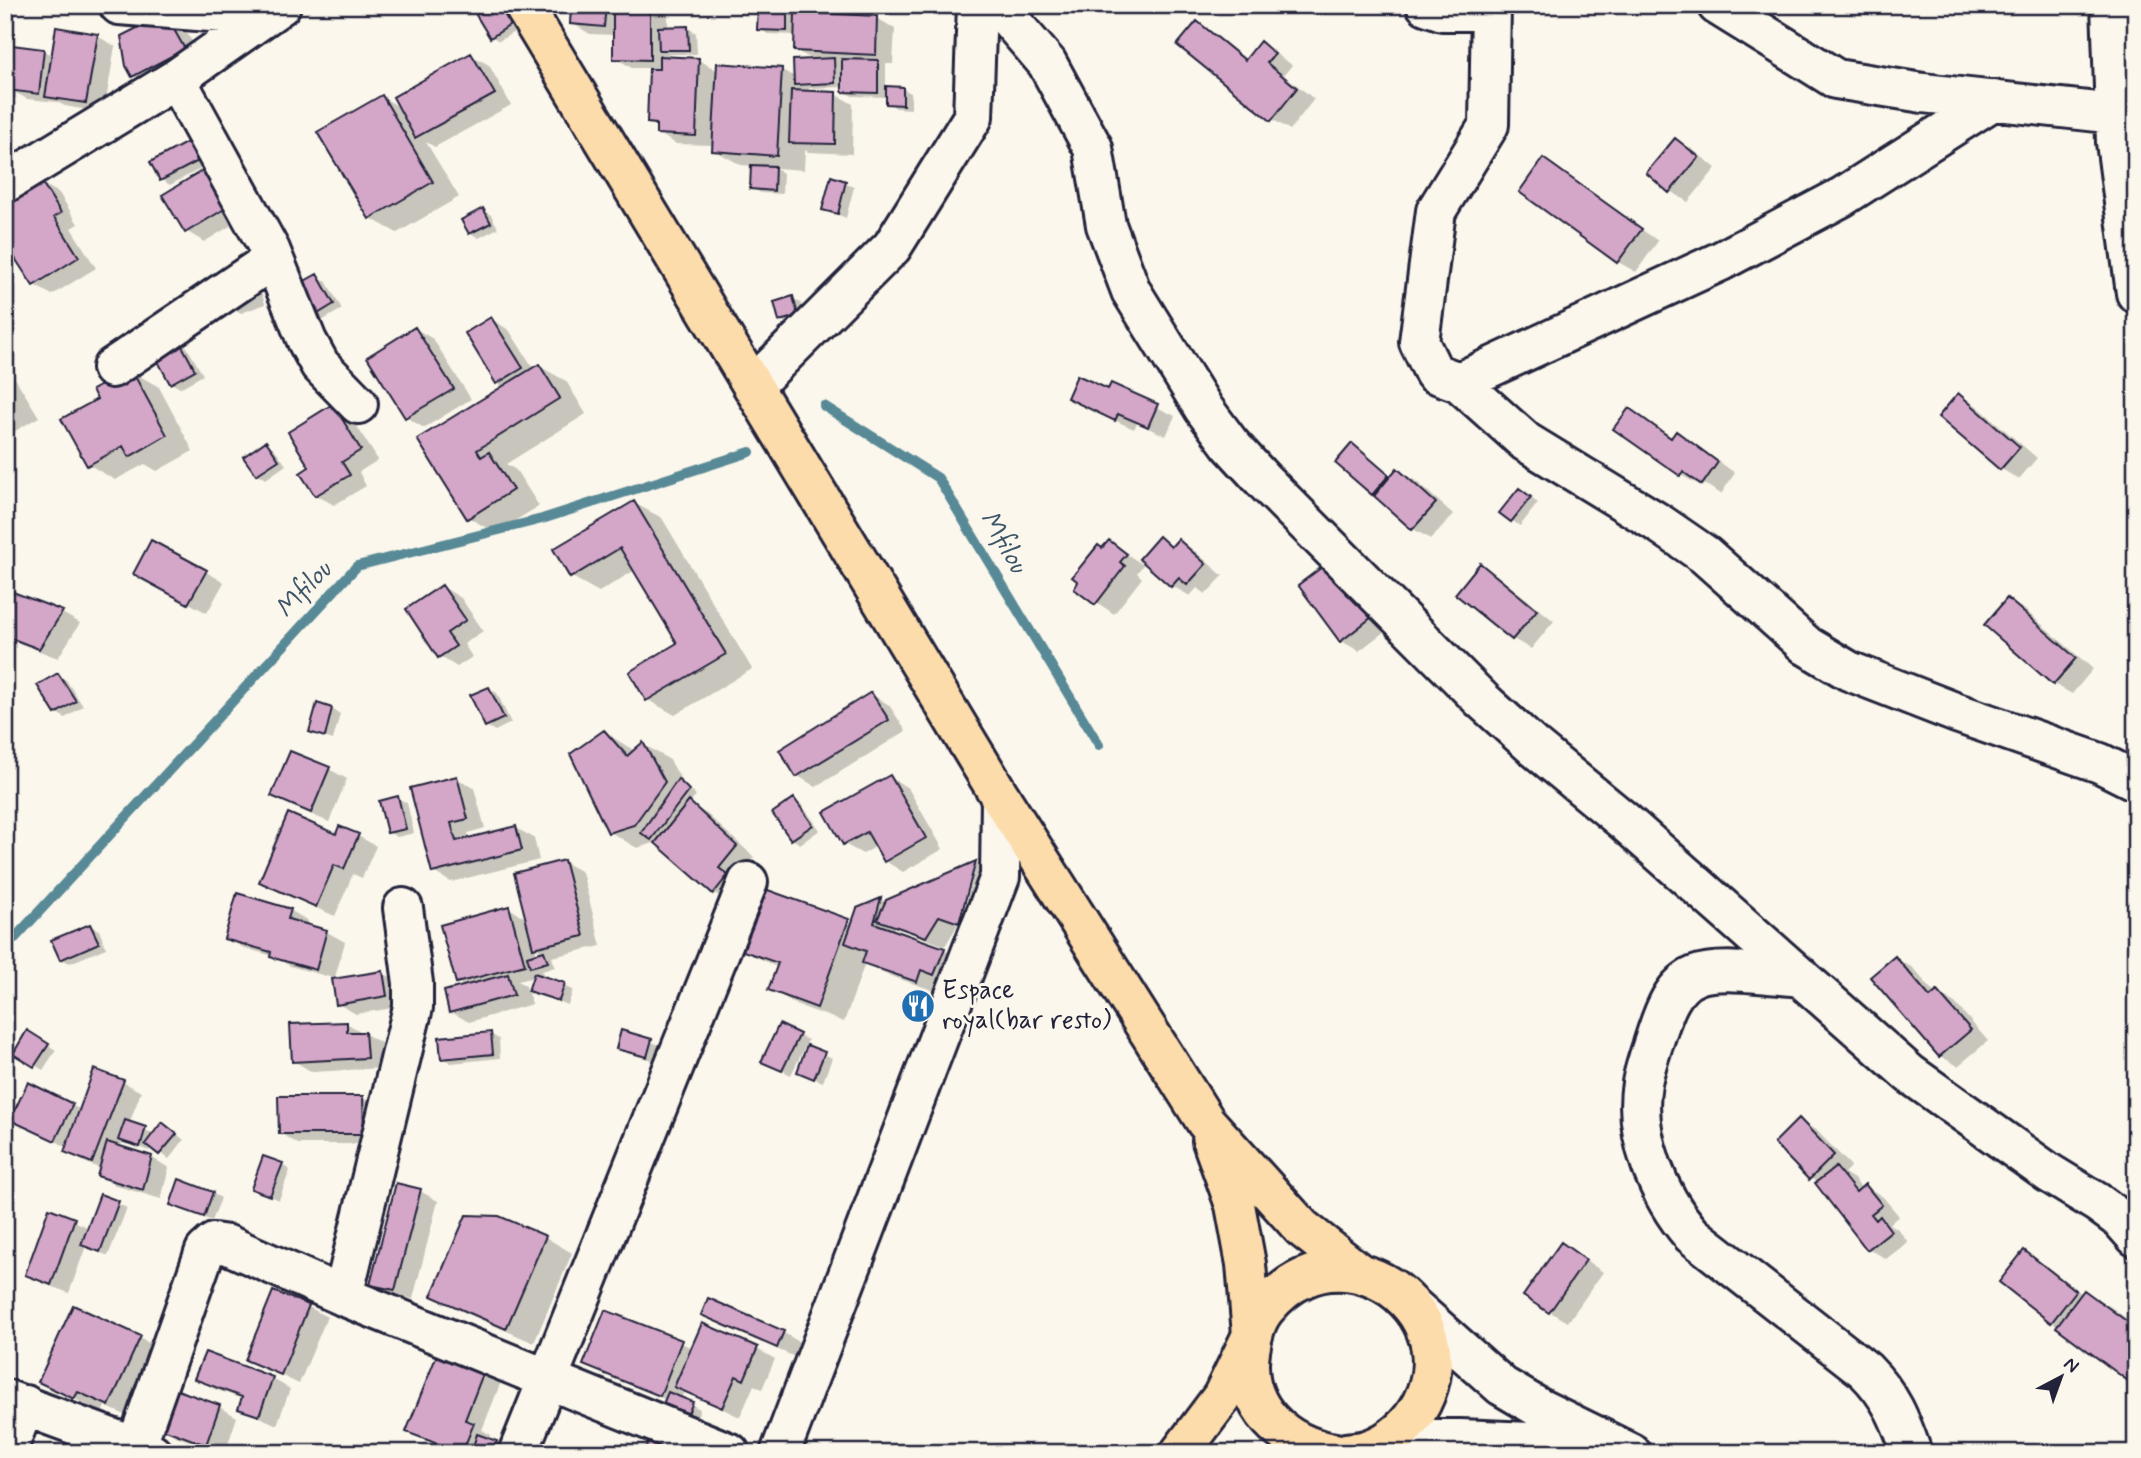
<svg xmlns="http://www.w3.org/2000/svg" width="2141" height="1458" font-family="Mynerve,sans-serif">
<style>
.shadow{fill:#0003;fill-rule:evenodd}
.lines{fill:none;stroke-linecap:round;stroke-linejoin:round}
.stream{stroke:#588996;stroke-width:10}
.building{fill:#d4a7c9;stroke:#22223b;stroke-width:2}
.minor-casing{stroke:#22223b;stroke-width:44}
.major-casing{stroke:#22223b;stroke-width:44}
.minor{stroke:#fbf7ec;stroke-width:38}
.major{stroke:#fddcac;stroke-width:38}
.labels{text-anchor:middle;dominant-baseline:central;stroke-width:6;stroke-linejoin:round;paint-order:stroke}
.poi-label{font-size:26px;fill:#22223b;stroke:#fbf7ec;text-anchor:start}
.water-label{font-size:28px;font-style:italic;fill:#3d5569;stroke:#fbf7ec}
</style>
<rect width="100%" height="100%" fill="#fbf7ec"/>
<filter id="ink" filterUnits="userSpaceOnUse"><feTurbulence type="fractalNoise" baseFrequency=".0143" numOctaves="2"/><feDisplacementMap in="SourceGraphic" scale="14" xChannelSelector="R" yChannelSelector="G"/><feConvolveMatrix kernelMatrix="1 2 1 2 8 2 1 2 1" color-interpolation-filters="sRGB"/></filter>
<g filter="url(#ink)">
<path class="shadow" d="M480 5H507L522 27 499 41 491 36 488 10Z
M573 5H668V28H688L696 33 697 54H668V58L699 60 718 71 719 65 782 70 795 77 815 61 795 50 796 35 768 34 759 29 787 10 797 16 877 18 895 29 893 64H886V88L903 89 911 93V109L896 108 888 103V97L852 96 844 91V87L809 88V93L835 94 853 104 852 154 808 152 805 150 804 170 775 168 783 173 782 194 761 193 752 188 753 166 741 165 714 150V145L676 144 658 133V128L649 122 650 68H632L614 57V35L590 34 572 23Z
M168 21 186 31 202 59 151 86 133 75 149 24Z
M1197 23 1215 34 1247 60 1260 43 1292 65 1284 75 1314 99 1290 130 1272 119Z
M97 36 115 46 104 113 65 106 57 102 27 99 16 93V98L5 97V45L14 50 44 51 53 56Z
M471 55 489 65 511 105 435 147 426 142 459 197 397 233 370 218 382 97 401 108Z
M197 139 215 161 170 185 162 180 152 162Z
M1676 140 1693 150 1716 168 1688 202 1670 191Z
M1544 161 1658 241 1636 272 1618 262 1521 192Z
M212 166 253 212 204 242 186 231Z
M832 179 854 187 846 218 824 209Z
M41 183 59 193 78 224 71 228 96 268 52 295 34 285Z
M483 210 491 215 498 228 479 238 470 233Z
M317 276 326 281 342 309 320 322 312 317Z
M252 286 261 291 265 304 241 313 233 308Z
M792 298 801 303 806 320 789 325 781 320Z
M491 319 509 330 534 369 539 366 566 381 586 414 506 464 516 470 539 506 495 533 468 517 419 440 504 387 497 383Z
M416 329 433 339 471 399 424 428 406 417Z
M179 342 187 347 203 375 180 388 171 383Z
M5 362 39 417 5 437Z
M131 371 159 387 193 451 157 471 145 464 115 480 88 464Z
M1112 385 1175 416 1166 436 1137 423 1134 429 1087 408 1109 391Z
M1959 395 1977 406 2037 458 2019 479 2001 469 1941 416Z
M333 406 351 417 378 460 359 472 366 486 334 505 316 495 311 468Z
M1629 410 1673 439 1677 433 1694 444 1735 473 1721 494 1701 482 1699 485 1681 475Z
M266 443 274 448 286 465 266 479 257 474 246 457Z
M1353 446 1392 477 1398 471 1416 481 1453 514 1431 539 1413 529 1373 493Z
M1527 495 1538 503 1520 526 1501 513Z
M634 503 662 518 752 669 675 715 648 700 680 644 635 570 599 592 572 577Z
M1159 539 1173 547 1178 542 1196 552 1223 576 1206 594 1197 588 1190 596 1172 586 1141 558Z
M1109 542 1143 565 1137 573 1142 578 1114 614 1076 588Z
M1330 563 1389 628 1359 651 1341 641Z
M1480 566 1498 576 1554 621 1531 649 1513 639 1458 593Z
M206 572 224 582 207 613 135 573Z
M443 587 461 598 483 631 464 644 472 657 457 667 439 656Z
M5 591 62 613 80 623 58 658 5 638Z
M2008 600 2025 610 2093 669 2072 694 2054 684Z
M58 675 66 680 83 706 65 718 57 713 40 686Z
M489 689 497 693 511 723 495 731 486 726Z
M871 694 889 705 906 731 816 787 798 776 781 750Z
M332 709 340 714 333 740 311 732Z
M604 732 635 751 643 744 670 760 684 785 696 795 690 804 707 814 754 857 735 879 732 903 714 893 657 842 637 848 610 832Z
M329 769 347 779 329 822 291 806 273 796Z
M890 777 908 788 943 849 903 872 885 861 877 846 863 854 844 844Z
M456 778 474 788 485 828 468 833 470 840 516 828 534 838 539 860 451 882 433 872Z
M398 798 407 803 414 833 397 837 388 832Z
M794 800 802 805 820 830 800 844 792 839Z
M337 836H358L376 846 362 878 353 874 335 916 279 892 261 881Z
M564 862 582 872 601 946 552 957 555 967 542 971 543 974 538 976 573 990 568 1005 530 990 535 977 518 981 526 986 532 1004 469 1022 451 1012 466 987 457 982 509 908 527 919ZM535 947 544 953 537 955Z
M976 863 993 873 977 932 960 926 972 882H969L957 926 945 946 894 927 893 932 944 950 962 960 953 984 939 979 935 991 882 973 865 963 844 1022 797 1005 770 989 778 968 745 950 848 921 853 924 859 910 881 900 887 903Z
M290 910 308 921 307 926 327 932 345 942 334 981 333 978 290 966 273 956 244 948 226 938Z
M90 926 99 930 106 948 70 963 61 959Z
M1895 958 1913 968 1936 995 1937 993 1955 1003 1988 1041 1958 1066 1940 1056Z
M383 973 401 983 405 1006 356 1014 338 1004Z
M928 997 936 1002 931 1015 922 1011Z
M346 1023 383 1044 384 1068 312 1072 294 1061Z
M780 1026 808 1040 791 1075 772 1066Z
M622 1032 660 1045 655 1061 627 1053 618 1048Z
M28 1033 56 1050 43 1070 15 1053Z
M490 1034 499 1039 500 1058 451 1063 443 1058Z
M824 1054 832 1058 823 1082 808 1076Z
M123 1082 141 1092 129 1124 155 1134 171 1129 184 1140 169 1159 150 1146 149 1151 123 1140 120 1148 151 1157 169 1168 161 1199 117 1186 99 1176 101 1169 84 1162 66 1152 67 1147 12 1119 28 1084 81 1110Z
M363 1098 381 1108V1144H298L280 1133Z
M1799 1120 1817 1131 1851 1166 1844 1173 1854 1179 1862 1189 1866 1186 1883 1197 1899 1216 1889 1224 1898 1229 1908 1242 1886 1259 1868 1248 1818 1183 1810 1178Z
M282 1165 290 1170 279 1200 253 1188Z
M420 1191 438 1201 413 1299 390 1294 373 1284Z
M212 1193 221 1198 212 1221 172 1204Z
M101 1196 127 1208 108 1256 86 1246 69 1293 45 1284 27 1274 50 1210 89 1228Z
M545 1237 572 1253 534 1343 461 1311 434 1296Z
M1562 1244 1603 1272 1568 1322 1550 1312Z
M2025 1253 2042 1263 2082 1294 2084 1292 2111 1307 2136 1326V1385L2052 1322Z
M274 1293 309 1307 327 1317 299 1384 247 1359Z
M709 1300 784 1333 801 1343 795 1357 721 1325 703 1314Z
M606 1312 693 1348 702 1325 757 1349 775 1359 762 1389 754 1385 740 1417 684 1391 681 1399 700 1409 694 1425 667 1400 603 1374 585 1364Z
M140 1338 167 1353 136 1420 105 1406 102 1413 40 1381Z
M206 1354 273 1379 290 1389 277 1425 240 1408 243 1399 214 1389 197 1378Z
M483 1372 501 1382 482 1430 491 1435 489 1440 504 1448 503 1453H456L426 1441 409 1431Z
M219 1407 237 1417 225 1453 175 1436 157 1425Z"/>
<g class="lines">
<path class="stream" d="M824 406 938 478 1099 745
M5 943 14 939 357 566 542 519 750 452"/>
</g>
<path class="building" d="M492 5H504L515 22 490 38 476 15Z
M571 5H606L604 27 570 24Z
M613 5H650V60L613 59Z
M758 7 787 8V31L757 30Z
M795 12 877 16 876 55 794 51Z
M168 19 185 49 132 77 126 66 121 36 149 22 151 28Z
M1197 21 1245 60 1260 41 1275 54 1267 63 1297 88 1271 121 1177 45Z
M688 26 689 50H659L658 27Z
M56 27 98 34 86 103 45 97Z
M12 45 44 49 39 94 7 90Z
M471 53 495 94 415 138 393 97Z
M659 56 699 58 696 136 656 134V124L647 123 649 69H659Z
M834 58 835 83 794 85 793 60Z
M842 59 878 60V93L842 92Z
M717 63 782 68 777 156 712 151Z
M886 86 903 87V105L886 104Z
M791 90 836 92 835 144 789 143Z
M382 95 433 182 369 219 317 132Z
M197 137 208 156 160 181 150 162Z
M1675 138 1699 157 1669 193 1646 173Z
M1543 158 1642 229 1617 263 1519 192Z
M213 164 236 202 185 233 162 195Z
M751 165 775 166 774 191 750 189Z
M831 176 846 181 838 214 822 210Z
M41 181 61 213 54 217 79 257 33 286 5 243V202Z
M483 208 491 223 469 234 461 220Z
M317 274 334 304 311 318 294 287Z
M793 296 798 316 779 321 774 302Z
M491 317 523 368 496 384 465 333Z
M415 327 454 389 405 418 367 357Z
M179 340 195 370 170 384 154 354Z
M539 364 560 398 477 450 481 457 489 452 513 490 467 519 417 439Z
M131 369 167 435 129 457 123 446 87 466 61 419 97 399 92 390Z
M1077 375 1108 389 1111 383 1158 404 1148 427 1118 414 1115 421 1067 398Z
M1958 393 2020 447 2000 470 1938 417Z
M333 404 361 450 342 462 350 475 315 496 300 473 309 467 288 432Z
M1629 408 1671 438 1676 431 1718 462 1702 485 1683 472 1680 476 1613 429Z
M266 441 279 460 256 475 243 457Z
M1352 443 1389 475 1372 495 1335 463Z
M1397 468 1436 503 1412 530 1374 496Z
M1519 488 1531 497 1511 522 1499 513Z
M634 501 726 654 646 701 629 672 677 643 620 548 570 578 553 549Z
M1159 536 1171 547 1178 539 1206 564 1187 585 1179 578 1171 587 1139 559Z
M151 540 207 570 188 604 133 574Z
M1109 540 1127 554 1120 562 1125 566 1095 605 1074 589 1078 582 1072 577 1098 545 1102 548Z
M1330 561 1372 617 1340 642 1298 585Z
M1480 563 1537 610 1512 640 1455 594Z
M442 585 466 620 447 633 456 646 438 658 406 609Z
M5 589 63 611 39 649 5 636Z
M2007 598 2076 658 2053 685 1984 625Z
M58 673 76 701 55 714 37 685Z
M489 687 504 718 485 727 470 695Z
M871 692 889 720 796 777 779 750Z
M317 703 332 708 325 737 309 732Z
M604 730 627 756 643 742 665 782 634 825 608 833 570 754Z
M290 751 330 767 311 813 271 796Z
M890 775 926 838 884 862 867 832 843 845 824 812Z
M457 776 468 819 451 823 456 841 516 826 522 850 432 873 410 788Z
M678 779 689 790 651 840 641 833Z
M398 796 406 829 387 833 379 801Z
M794 798 813 825 791 840 772 813Z
M689 801 737 846 719 868 728 875 713 894 655 843Z
M288 813 336 834 339 826 359 834 344 869 334 865 316 907 259 882Z
M564 860 584 936 533 948 514 873Z
M976 861 959 923 939 916 926 937 877 920 886 900Z
M765 889 849 919 817 1008 768 990 778 963 743 951Z
M237 893 291 909 288 919 327 930 316 970 270 957 271 952 224 939Z
M881 898 874 923 945 948 934 975 921 970 917 982 862 963 866 951 845 943 857 908Z
M509 906 525 965 456 983 440 925Z
M90 924 99 943 60 960 51 940Z
M544 951 548 962 530 967 527 956Z
M1895 956 1930 997 1937 991 1971 1030 1939 1057 1870 977Z
M383 971 387 996 336 1005 332 979Z
M534 973 565 983 559 1001 528 991Z
M508 974 514 995 449 1013 444 991Z
M917 991 929 996 922 1012 911 1007Z
M347 1022V1032H365L367 1058 292 1062 290 1024Z
M779 1024 800 1034 782 1071 761 1062Z
M27 1030 49 1044 34 1067 13 1054Z
M621 1030 652 1039 647 1057 616 1049Z
M491 1032 493 1054 441 1059 439 1037Z
M807 1045 825 1052 814 1079 797 1072Z
M94 1069 124 1080 92 1163 64 1152Z
M28 1082 73 1104 55 1141 10 1120Z
M278 1096H363L364 1134H279Z
M1799 1118 1834 1155 1809 1180 1774 1143Z
M125 1120 146 1127 140 1147 118 1140Z
M162 1122 177 1134 159 1155 145 1144Z
M107 1142 152 1156 143 1190 97 1176Z
M263 1156 283 1163 270 1196 251 1189Z
M1836 1167 1856 1192 1865 1184 1882 1205 1871 1214 1876 1220 1880 1216 1891 1231 1867 1250 1815 1183Z
M179 1179 213 1192 204 1217 170 1205Z
M396 1183 421 1189 395 1290 370 1285Z
M100 1194 119 1201 100 1252 81 1245Z
M49 1208 75 1218 51 1285 25 1275Z
M466 1215 499 1216 546 1236 506 1329 431 1296Z
M1561 1242 1586 1260 1549 1313 1523 1296Z
M2024 1250 2076 1291 2051 1323 1999 1282Z
M2084 1290 2136 1328V1387L2056 1327Z
M273 1291 309 1305 281 1375 245 1360Z
M708 1298 784 1331 777 1348 701 1315Z
M73 1305 141 1336 109 1406 78 1392 74 1399 38 1382Z
M605 1310 682 1340 660 1396 583 1365Z
M702 1323 758 1347 744 1380 736 1376 722 1408 674 1387Z
M205 1352 273 1377 259 1416 238 1409 242 1397 194 1379Z
M438 1352 484 1371 465 1420 474 1423 462 1453 406 1432Z
M169 1387 220 1405 206 1445 155 1426Z
M668 1392 693 1402 685 1421 660 1411Z
M477 1434 497 1441 493 1453H471Z
M648 1442 675 1452V1453H644Z"/>
<g class="lines">
<g class="minor-casing">
<path id="minor" d="M119 5 263 16
M997 5 1047 63 1093 148 1106 225 1131 291 1204 409 1230 444 1264 481 1482 700 1534 747 1624 821 1910 1074 2049 1173 2098 1203 2121 1220 2136 1237
M1426 5 1443 11H1470L1475 5
M1491 5 1489 125 1436 211 1419 342 1434 373 1459 382 1526 442 1660 524 1705 555 1807 646 1849 671 1957 713 2100 763 2136 781
M1717 5 1836 79 1923 93 2116 114H2136
M2111 5 2116 142 2136 293
M176 79 270 250 307 341 320 365 358 404
M5 183 176 79 281 5
M112 368 273 259
M1459 382 1721 261 1842 197 1994 100
M754 385 892 247 973 117 977 5
M1801 977C1772 975 1720 966 1695 976 1673 985 1664 1011 1657 1032 1652 1048 1645 1066 1642 1083 1633 1135 1658 1196 1692 1235L1865 1370C1891 1396 1900 1419 1912 1453
M343 1296 413 1007V983L403 908
M1411 1305 1502 1386 1541 1409 1631 1453
M5 1399 152 1453
M1390 1439H1460L1530 1442 1606 1453
M136 1447 205 1251 214 1243 228 1245 343 1296 730 1453
M6 1453 25 1405
M518 1453 748 882
M780 1453 1000 877 1001 798"/>
</g>
<g class="major-casing">
<path id="major" d="M523 5 1001 798 1206 1122 1302 1228 1358 1272
M1180 1453 1222 1397 1252 1335 1246 1264 1235 1205 1212 1141
M1335 1453C1284 1445 1242 1407 1250 1351 1252 1336 1256 1319 1267 1307 1277 1295 1288 1285 1304 1278 1350 1257 1408 1284 1426 1331 1445 1379 1415 1435 1367 1450 1360 1452 1352 1452 1346 1453"/>
</g>
<use href="#minor" class="minor"/>
<use href="#major" class="major"/>
</g>
</g>
<defs>
<g id="restaurant-disc" transform="scale(1.75)"><circle r="9.5" fill="#1f6fb2" stroke="#fbf7ec"/><path d="M-5-6h1v4h1v-4h1v4h1v-4h1v5L-1.5 .5V6h-2V.5L-5-1ZM5-6V6H3V1.5H1.5Q1.5-4 5-6Z" fill="#fff"/></g>
</defs>
<g fill-rule="evenodd">
<use href="#restaurant-disc" x="918" y="1006"/>
</g>
<g class="labels">
<g class="poi-label">
<text x="942" y="991">Espace<tspan x="942" dy="30">royal(bar resto)</tspan></text>
</g>
<g class="water-label">
<text transform="translate(1003 542) rotate(59)">Mfilou</text>
<text transform="translate(304 590) rotate(-47)">Mfilou</text>
</g>
</g>
<rect width="2141" height="1458" fill="none" stroke="#fbf7ec" stroke-width="28"/>
<rect x="14" y="14" width="2113" height="1430" fill="none" stroke="#22223b" stroke-width="2.5" filter="url(#ink)"/>
<g transform="translate(2061 1377) rotate(41)" stroke="#fbf7ec" stroke-width="5" paint-order="stroke">
<path d="M0-5L12 26L0 18L-12 26Z" fill="#22223b"/>
<text y="-10" font-size="19" font-weight="bold" text-anchor="middle" fill="#22223b">N</text>
</g>
</svg>
